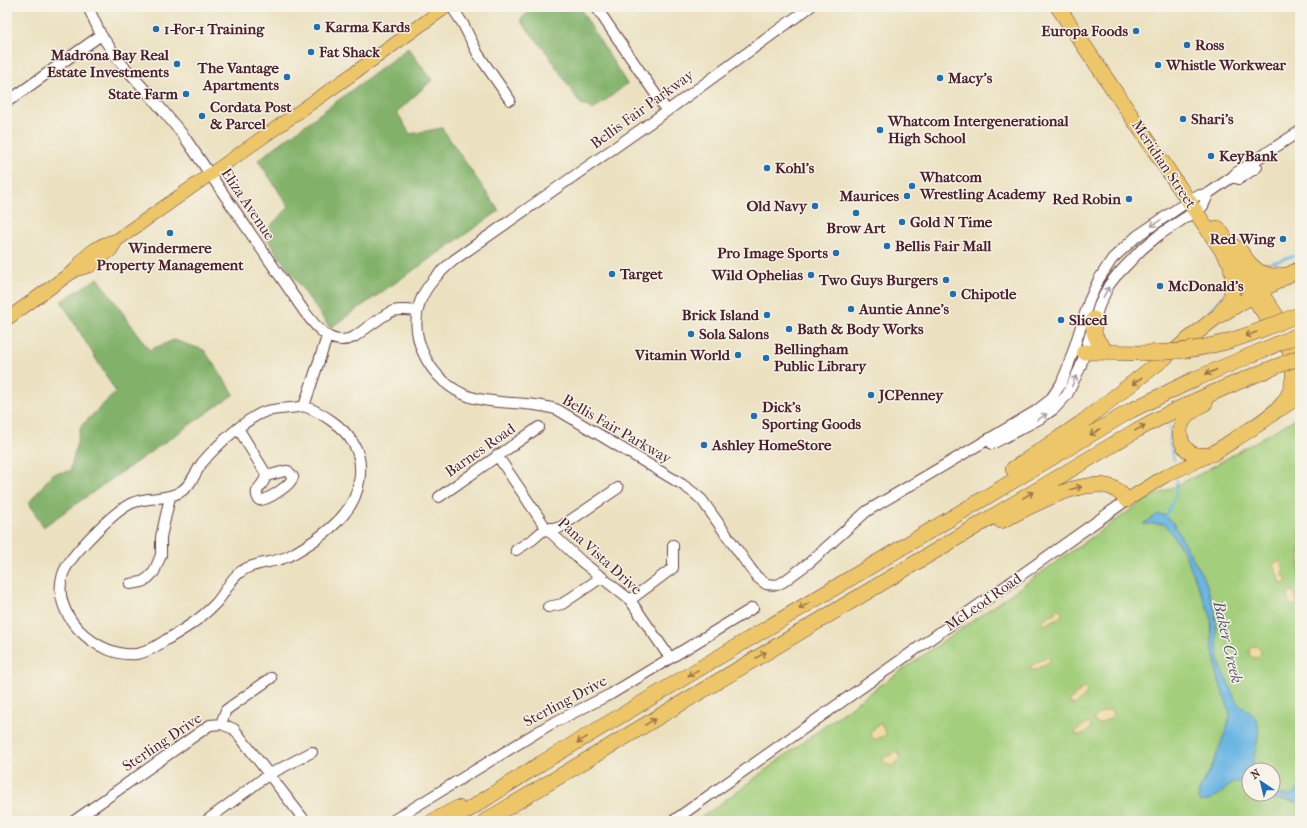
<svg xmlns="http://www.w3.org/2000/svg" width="1307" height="828" font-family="'IM FELL French Canon',serif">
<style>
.green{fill:#a3cf7b;stroke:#767753;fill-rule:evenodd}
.forest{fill:#82b26b;stroke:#66684b}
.sand{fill:#eeda9e;stroke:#9c7c64}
.water{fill:#69b5e3;stroke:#5a6a87}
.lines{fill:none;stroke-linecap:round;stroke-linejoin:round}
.stream{stroke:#69b5e3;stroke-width:2}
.minor-casing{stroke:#623c41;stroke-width:12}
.major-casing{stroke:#623c41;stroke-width:14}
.highway-casing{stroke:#623c41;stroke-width:16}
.minor{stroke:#fff;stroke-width:10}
.major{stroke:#ecc669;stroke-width:13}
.highway{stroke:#ecc669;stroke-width:15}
.highway-bridge-casing{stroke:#623c41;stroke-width:16;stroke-linecap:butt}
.highway-bridge{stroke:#ecc669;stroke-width:15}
.oneway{stroke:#ae9aa0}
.oneway2{stroke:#9b724a}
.poi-dot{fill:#1f6fb2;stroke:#f7f3e8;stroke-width:1.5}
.labels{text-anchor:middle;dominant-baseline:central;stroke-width:3;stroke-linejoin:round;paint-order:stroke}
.poi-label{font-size:15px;font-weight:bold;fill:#4a1f2b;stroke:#f7f3e8;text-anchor:start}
.street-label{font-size:15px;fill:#4a1f2b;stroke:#f7f3e8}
.water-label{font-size:16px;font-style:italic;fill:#55546b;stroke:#f7f3e8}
</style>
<rect width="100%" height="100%" fill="#f7f3e8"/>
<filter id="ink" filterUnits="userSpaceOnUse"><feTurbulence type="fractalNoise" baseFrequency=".025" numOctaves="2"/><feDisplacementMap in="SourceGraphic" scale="8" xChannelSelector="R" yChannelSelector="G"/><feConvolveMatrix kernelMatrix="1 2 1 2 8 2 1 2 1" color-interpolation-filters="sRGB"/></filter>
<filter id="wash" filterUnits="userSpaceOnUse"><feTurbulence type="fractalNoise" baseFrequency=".012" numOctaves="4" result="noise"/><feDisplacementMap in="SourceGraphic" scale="16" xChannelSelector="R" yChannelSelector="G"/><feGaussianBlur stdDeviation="0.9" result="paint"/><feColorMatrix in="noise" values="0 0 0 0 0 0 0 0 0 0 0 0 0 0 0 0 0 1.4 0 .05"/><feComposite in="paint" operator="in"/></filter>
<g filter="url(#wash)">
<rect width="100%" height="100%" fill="#ebe1c0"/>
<path class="green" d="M1300 416V821H697L864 697 1142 502 1198 475ZM1249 770H1273V794H1249Z"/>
<path class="forest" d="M534 7H579L627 84 593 110 580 103 547 53 520 20Z
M408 48 432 80 397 112 410 134 442 128 499 211 330 328 263 233 289 207 258 160Z
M98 278 149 350 174 340 204 350 234 394 43 527 29 503 52 474 70 471 81 426 116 392 61 301Z"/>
<path class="sand" d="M1277 561H1280L1284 569 1283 575 1287 581 1284 584 1280 582 1279 576 1276 573V569L1273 566Z
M1292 591 1295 595 1297 602 1296 605 1292 606 1288 601V594Z
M1056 609H1059L1062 612V616L1045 625 1043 623C1044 618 1050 614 1054 614Z
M1249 652a6 6 0 1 1 12 0a6 6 0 1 1-12 0Z
M1048 656 1050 660 1049 662 1035 670H1029L1031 666Z
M1084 687 1087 690 1086 695 1083 698 1075 705 1072 704 1069 702 1070 700Z
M1111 710 1113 715 1109 719 1099 724 1094 722V719C1098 713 1104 711 1111 710Z
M880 723 887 734 884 736 875 740 872 737 870 733Z
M1088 723 1091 726 1090 730 1081 735H1076L1075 732C1078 729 1084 724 1088 723Z
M896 751 898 752 900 758 896 762 895 765 893 766 885 764C883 761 883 758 886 756L891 755Z"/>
<path class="water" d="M1158 514 1164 515 1173 523 1206 582 1215 611 1217 644 1220 664 1236 701C1241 708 1250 710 1255 717 1265 732 1251 754 1253 770H1249V782C1230 778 1228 791 1213 798 1210 800 1205 801 1201 802L1198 800 1199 790 1211 769 1228 725 1230 713 1219 681 1212 647 1211 617 1184 552 1165 524H1143Z
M1300 787V804L1299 802 1272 799 1265 794 1273 793 1288 796 1293 794Z"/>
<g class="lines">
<path class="stream" d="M1271 263 1300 254
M1209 312 1223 296
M1170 427V445L1174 460
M1165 518 1175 497 1177 480"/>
</g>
</g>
<g filter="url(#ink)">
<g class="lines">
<g class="minor-casing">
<path id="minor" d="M88 7 101 35 121 63 154 100 183 135 304 311C316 327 331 348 354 337 360 333 366 328 372 324 378 320 385 314 393 311 401 309 409 310 417 311
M452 7 463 24 478 54 510 100
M596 7 667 111
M810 7 667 111 454 260C440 272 426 285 420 302 407 339 432 383 468 396 496 406 529 400 558 410L683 485 694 493 702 500 750 568 757 577 766 584 777 585 783 582 810 562 867 511 1036 411 1050 400 1061 384 1068 367 1089 301 1099 279 1112 259 1137 236 1196 196 1209 193 1232 177 1236 173 1300 131
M7 102 101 35
M1232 177 1239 179 1257 167
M304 406C322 413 343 426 353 443 366 464 360 495 345 513 331 531 309 545 289 556 275 563 258 562 245 569 231 576 226 592 216 603 201 619 183 630 166 640 157 646 146 653 136 654 97 658 49 614 63 574 69 556 114 511 132 503 147 496 165 501 180 492 191 486 195 473 202 463 215 447 247 417 267 411 279 408 291 409 304 406Z
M304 406 327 337
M238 428 266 474
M992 444 1041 418 1054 409 1067 395 1080 368 1099 306 1109 285 1116 276 1142 249 1159 235 1203 206 1209 193
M497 455 546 528 581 561 630 600 670 658
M285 471H288L293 477C291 485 267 501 259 500 251 488 266 486 266 474L270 475Z
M439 497 539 427
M516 550 532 540 546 528H559L618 488
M130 584 142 582 148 578 154 572 161 555V537L170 497
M630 600 673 568V545
M548 607 562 604 602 577
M221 724 226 710 271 678
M74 821 210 725 221 724 234 729 305 821
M206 821 268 775 312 752
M392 821 549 725 611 694 753 608
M673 821 1127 500"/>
</g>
<g class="major-casing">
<path id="major" d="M1239 259 1279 318
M75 270C86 254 98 244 117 240
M7 319 75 270 90 266 111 250 117 240 127 233 371 61 446 7
M1295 341 1300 348
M1280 410 1300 397
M1127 500 1165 476 1211 455"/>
</g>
<g class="highway-casing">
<path id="highway" d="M1058 7 1270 322
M1218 228 1227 241 1241 252 1249 263 1259 272 1272 276 1288 275
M1220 313C1235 297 1234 286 1231 265
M1094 319C1092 335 1096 340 1107 352
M1286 345 1291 353
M1179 347 1215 318 1288 275 1300 269
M1084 352 1143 353
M1205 403C1197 408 1188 413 1183 421 1176 434 1182 451 1196 455 1202 456 1207 455 1212 454 1225 446 1238 437 1251 429 1275 413 1296 400 1293 367
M1013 469 1080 424 1167 356
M1001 521C1028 508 1084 475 1113 488 1119 491 1123 496 1127 500
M433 821 458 808
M451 821 540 764 1130 411 1195 379 1247 357
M485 821 1137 430C1177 408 1218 390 1260 373"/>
</g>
<use href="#minor" class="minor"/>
<use href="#major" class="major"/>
<use href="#highway" class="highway"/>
<g class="highway-bridge-casing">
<path id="highway-bridge" d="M1143 353C1205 353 1244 338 1300 314
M1247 357 1300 334
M1260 373 1300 357"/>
</g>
<use href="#highway-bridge" class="highway-bridge"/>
</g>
<defs><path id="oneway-shaft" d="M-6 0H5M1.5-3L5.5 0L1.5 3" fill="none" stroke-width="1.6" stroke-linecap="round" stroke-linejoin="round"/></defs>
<g class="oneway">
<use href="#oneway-shaft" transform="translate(1156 223) rotate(146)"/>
<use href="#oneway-shaft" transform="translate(1106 292) rotate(-62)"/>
<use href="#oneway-shaft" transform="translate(1074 381) rotate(-67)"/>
<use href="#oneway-shaft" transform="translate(1042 417) rotate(-32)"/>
</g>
<g class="oneway2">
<use href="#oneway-shaft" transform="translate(1251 334) rotate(160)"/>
<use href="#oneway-shaft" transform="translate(1211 372) rotate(157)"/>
<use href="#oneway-shaft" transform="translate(1137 381) rotate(142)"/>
<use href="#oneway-shaft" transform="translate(1140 428) rotate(-29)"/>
<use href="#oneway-shaft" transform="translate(1095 432) rotate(150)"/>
<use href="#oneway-shaft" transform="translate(1076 488) rotate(-14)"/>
<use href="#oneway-shaft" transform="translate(1028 495) rotate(-31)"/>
<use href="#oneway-shaft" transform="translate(804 606) rotate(149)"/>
<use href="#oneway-shaft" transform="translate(761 655) rotate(-31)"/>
<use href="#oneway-shaft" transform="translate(693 673) rotate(149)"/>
<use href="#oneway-shaft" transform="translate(650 722) rotate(-31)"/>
<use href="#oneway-shaft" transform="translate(582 740) rotate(149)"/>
</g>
</g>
<g class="poi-dot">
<circle cx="317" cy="27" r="4"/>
<circle cx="156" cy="29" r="4"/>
<circle cx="1136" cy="31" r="4"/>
<circle cx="1187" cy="45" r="4"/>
<circle cx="311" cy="52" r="4"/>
<circle cx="177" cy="64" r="4"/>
<circle cx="1158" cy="65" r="4"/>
<circle cx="287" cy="77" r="4"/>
<circle cx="940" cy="78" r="4"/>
<circle cx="186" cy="94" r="4"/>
<circle cx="202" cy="116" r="4"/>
<circle cx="1183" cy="119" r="4"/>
<circle cx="880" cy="130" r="4"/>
<circle cx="1211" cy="156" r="4"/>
<circle cx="767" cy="168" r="4"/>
<circle cx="912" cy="186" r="4"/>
<circle cx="907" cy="196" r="4"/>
<circle cx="1129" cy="199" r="4"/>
<circle cx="815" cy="206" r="4"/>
<circle cx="856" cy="213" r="4"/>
<circle cx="902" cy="222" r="4"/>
<circle cx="170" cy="233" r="4"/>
<circle cx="1283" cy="239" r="4"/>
<circle cx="887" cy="246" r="4"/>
<circle cx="836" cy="253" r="4"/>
<circle cx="612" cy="274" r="4"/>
<circle cx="811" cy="275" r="4"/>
<circle cx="946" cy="280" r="4"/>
<circle cx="1160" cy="286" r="4"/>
<circle cx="953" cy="294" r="4"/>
<circle cx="851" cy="309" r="4"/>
<circle cx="767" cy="315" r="4"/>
<circle cx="1061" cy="320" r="4"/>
<circle cx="789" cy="329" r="4"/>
<circle cx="691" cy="334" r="4"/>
<circle cx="738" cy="355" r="4"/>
<circle cx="766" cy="358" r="4"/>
<circle cx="871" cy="395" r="4"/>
<circle cx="754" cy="416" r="4"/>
<circle cx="704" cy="445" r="4"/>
</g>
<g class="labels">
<g class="poi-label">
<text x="325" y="27">Karma Kards</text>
<text x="164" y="29">1-For-1 Training</text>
<text x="1128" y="31" text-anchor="end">Europa Foods</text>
<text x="1195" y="45">Ross</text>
<text x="319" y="52">Fat Shack</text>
<text x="169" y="55" text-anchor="end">Madrona Bay Real<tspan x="169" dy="17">Estate Investments</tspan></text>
<text x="1166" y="65">Whistle Workwear</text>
<text x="279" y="68" text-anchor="end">The Vantage<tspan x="279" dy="17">Apartments</tspan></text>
<text x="948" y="78">Macy's</text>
<text x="178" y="94" text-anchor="end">State Farm</text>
<text x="210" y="107">Cordata Post<tspan x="210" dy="17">&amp; Parcel</tspan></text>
<text x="1191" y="119">Shari's</text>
<text x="888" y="121">Whatcom Intergenerational<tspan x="888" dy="17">High School</tspan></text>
<text x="1219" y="156">KeyBank</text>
<text x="775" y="168">Kohl's</text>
<text x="920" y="177">Whatcom<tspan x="920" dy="17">Wrestling Academy</tspan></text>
<text x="899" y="196" text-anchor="end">Maurices</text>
<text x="1121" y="199" text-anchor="end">Red Robin</text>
<text x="807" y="206" text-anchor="end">Old Navy</text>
<text x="910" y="222">Gold N Time</text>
<text x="856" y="228" text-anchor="middle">Brow Art</text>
<text x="1275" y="239" text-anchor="end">Red Wing</text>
<text x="895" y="246">Bellis Fair Mall</text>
<text x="170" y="248" text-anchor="middle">Windermere<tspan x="170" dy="17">Property Management</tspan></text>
<text x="828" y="253" text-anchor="end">Pro Image Sports</text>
<text x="620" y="274">Target</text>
<text x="803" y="275" text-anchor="end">Wild Ophelias</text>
<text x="938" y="280" text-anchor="end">Two Guys Burgers</text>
<text x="1168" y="286">McDonald's</text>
<text x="961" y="294">Chipotle</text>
<text x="859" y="309">Auntie Anne's</text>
<text x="759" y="315" text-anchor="end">Brick Island</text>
<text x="1069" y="320">Sliced</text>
<text x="797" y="329">Bath &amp; Body Works</text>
<text x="699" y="334">Sola Salons</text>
<text x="774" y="349">Bellingham<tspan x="774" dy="17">Public Library</tspan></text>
<text x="730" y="355" text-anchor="end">Vitamin World</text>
<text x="879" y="395">JCPenney</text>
<text x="762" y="407">Dick's<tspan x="762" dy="17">Sporting Goods</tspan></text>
<text x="712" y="445">Ashley HomeStore</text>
</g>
<g class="street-label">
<text transform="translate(642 109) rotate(-36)">Bellis Fair Parkway</text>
<text transform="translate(1164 164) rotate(56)">Meridian Street</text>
<text transform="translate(248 204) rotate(56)">Eliza Avenue</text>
<text transform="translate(617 429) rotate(30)">Bellis Fair Parkway</text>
<text transform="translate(480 450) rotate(-35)">Barnes Road</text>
<text transform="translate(600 556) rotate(42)">Pana Vista Drive</text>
<text transform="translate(983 602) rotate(-35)">McLeod Road</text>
<text transform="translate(565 701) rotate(-28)">Sterling Drive</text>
<text transform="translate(162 742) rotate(-34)">Sterling Drive</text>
</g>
<g class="water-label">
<text transform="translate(1228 642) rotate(77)">Baker Creek</text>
</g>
</g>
<rect width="1307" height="828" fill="none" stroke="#f7f3e8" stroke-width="24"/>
<g transform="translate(1261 782) rotate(325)"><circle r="19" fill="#f7f3e8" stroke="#b29e9c"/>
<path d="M0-3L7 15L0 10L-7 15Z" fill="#1f6fb2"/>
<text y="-6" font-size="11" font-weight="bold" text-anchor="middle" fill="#4a1f2b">N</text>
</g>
</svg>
